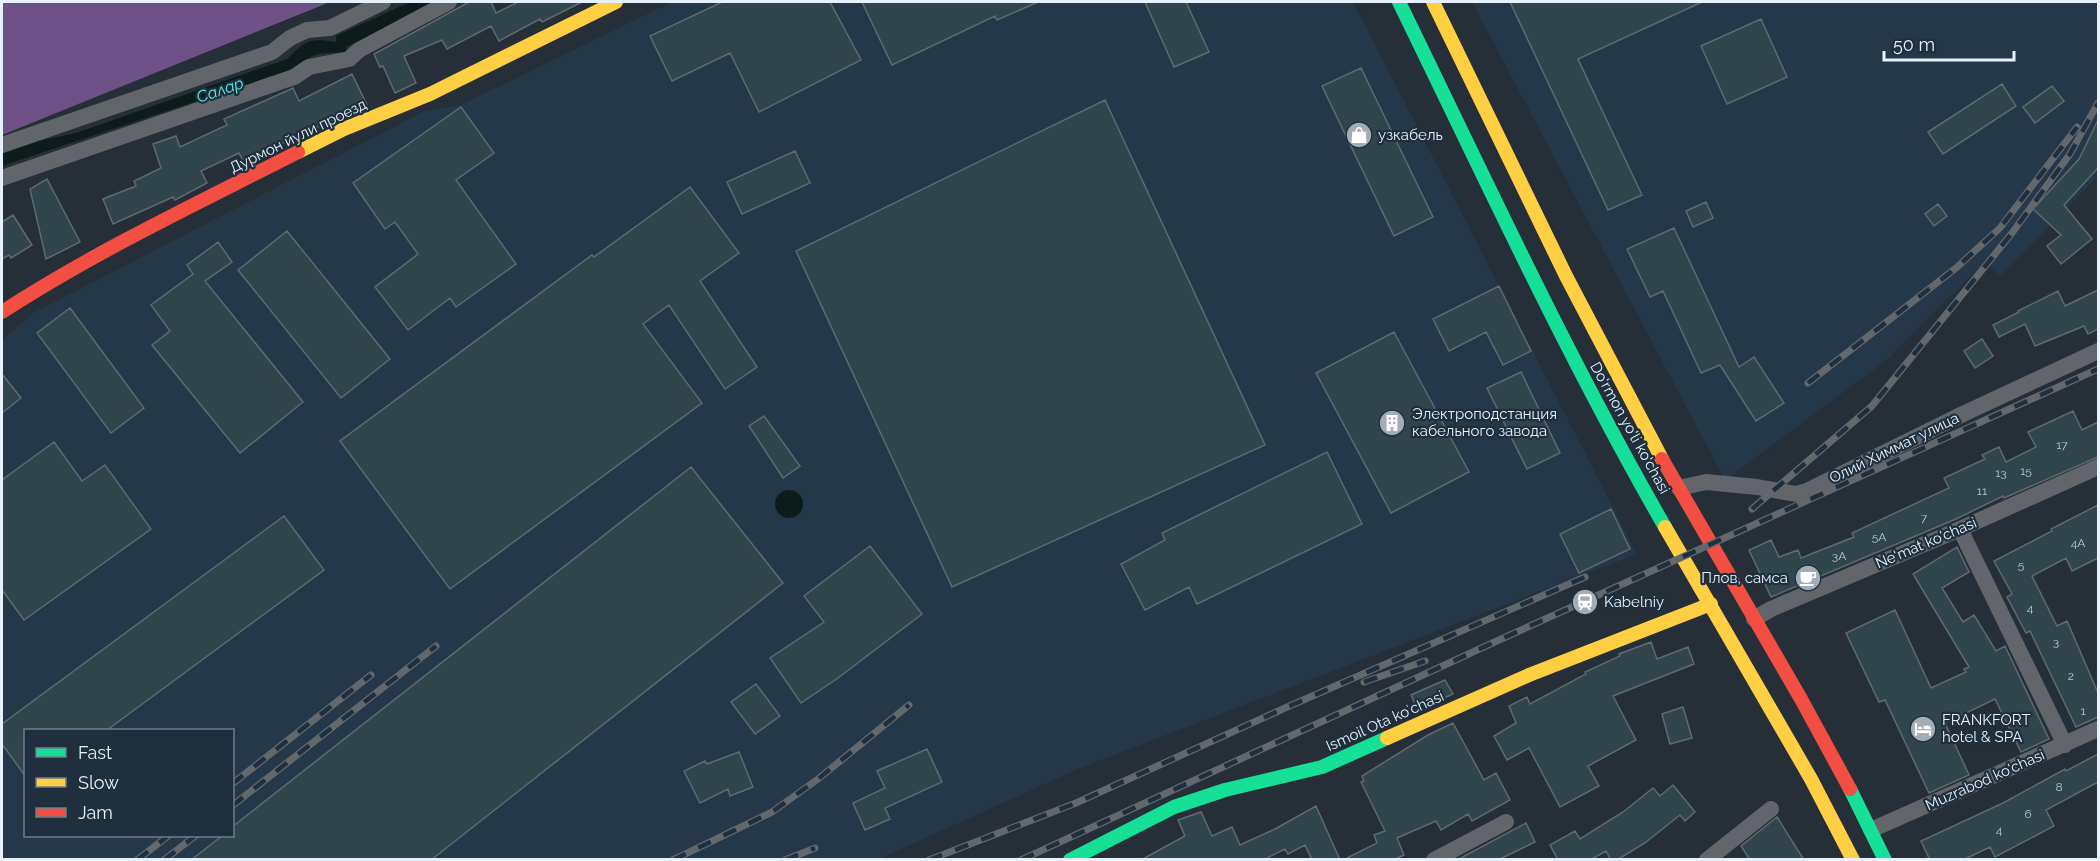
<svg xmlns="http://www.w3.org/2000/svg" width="2100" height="861" font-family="Raleway,sans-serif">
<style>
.built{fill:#24384a;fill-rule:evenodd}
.forest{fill:#6e5187}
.water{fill:#0d1b1b}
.building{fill:#31454c;stroke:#606a6f;stroke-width:1.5}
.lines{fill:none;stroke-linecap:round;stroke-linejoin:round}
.street{stroke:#626569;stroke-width:16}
.fast{stroke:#16e098;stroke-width:14}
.slow{stroke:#ffcf43;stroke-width:14}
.jam{stroke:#f24e42;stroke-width:14}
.rail-casing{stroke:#63686d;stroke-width:7}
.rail{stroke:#1f2f3e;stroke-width:4.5;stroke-dasharray:14;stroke-linecap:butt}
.labels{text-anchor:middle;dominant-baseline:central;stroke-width:4.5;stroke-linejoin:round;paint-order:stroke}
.number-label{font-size:12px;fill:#bac6cf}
.poi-label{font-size:15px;fill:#e7f1fb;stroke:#1f2f3e;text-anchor:start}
.street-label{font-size:15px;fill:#e7f1fb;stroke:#1f2f3e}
.water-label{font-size:16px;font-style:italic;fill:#5af4e7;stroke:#1f2f3e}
</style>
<rect width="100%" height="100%" fill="#262f37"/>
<path class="built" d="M672 2H1353L1637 554 1080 768 879 859H2V340L33 313 425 111 461 105ZM26 730H232V836H26Z
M1472 2H2098V176L2000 277 1985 261 1888 359 1725 480Z"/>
<path class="forest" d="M2 2H330L2 135Z"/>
<path class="water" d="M410 2H438L346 47 347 53C321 52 313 52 293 69L2 166V154L39 141 76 133 287 59C307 40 309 38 336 42V36Z
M775 504a14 14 0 1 1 28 0a14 14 0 1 1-28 0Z"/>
<path class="building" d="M469 2H491L496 13 518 2H582L542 22 540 19 499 41 491 26 447 49 442 40 404 56 416 83 395 93 383 66 380 67 374 54Z
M722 2H830L861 60 759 112 730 53 672 81 650 36Z
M862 2H1038L997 20 995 16 892 65Z
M1145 2H1186L1209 52 1174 67Z
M1510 2H1702L1578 59 1642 195 1608 210Z
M1761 19 1787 77 1727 104 1701 46Z
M1361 68 1433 217 1394 236 1322 86Z
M352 74 367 105 243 161 239 153 201 171 207 183 175 200 173 197 113 224 103 199 136 186 134 181 161 168 153 144 176 136 180 147 227 125 224 119 291 89 293 88 299 101Z
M2002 84 2016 106 1943 154 1928 132Z
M2052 86 2064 101 2035 123 2023 107Z
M1105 100 1265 445 952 587 796 251Z
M461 107 494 153 456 180 516 264 456 307 450 298 408 330 375 287 418 254 395 222 385 229 353 183Z
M2098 120V168L2064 205 2092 239 2061 264 2047 246 2061 235 2033 209 2079 159Z
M795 151 810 183 742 214 727 182Z
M47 179 80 242 46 259 30 189Z
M690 187 739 253 700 281 757 367 725 389 669 305 643 324 702 403 450 589 340 441 592 255 594 257Z
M1706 202 1713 218 1693 227 1686 211Z
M1938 204 1947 216 1934 226 1925 214Z
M13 215 32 245 11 258 9 255 2 259V222Z
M1674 228 1739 367 1754 357 1784 403 1756 421 1720 365 1701 373 1663 291 1650 297 1627 249Z
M287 231 390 359 341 398 238 270Z
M218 242 232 262 205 281 303 402 240 453 152 345 170 331 151 305 193 274 187 265Z
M1499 286 1531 351 1503 365 1486 332 1449 351 1433 319Z
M2098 290V329L2088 334 2084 326 2035 346 2025 324 1999 337 1993 325 2019 312 2018 311 2058 291 2065 306Z
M70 308 144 408 111 433 37 333Z
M1394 332 1469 472 1391 513 1316 373Z
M1982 339 1993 356 1975 368 1964 351Z
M1521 372 1560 453 1527 469 1487 388Z
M2 374 21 398 2 413Z
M2073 411 2082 430 2098 422V457L2004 498 2003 496 1956 519 1771 597 1749 550 1771 540 1779 557 1798 550 1801 558 1854 537 1852 533 1949 488 1944 478 1985 459 1982 455 1999 447 2006 462 2036 447 2028 432Z
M764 416 800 466 783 478 749 426Z
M54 442 82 481 105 465 151 529 24 620 2 590V480Z
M1327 452 1362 524 1197 604 1189 587 1145 610 1121 564 1165 540 1162 533Z
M691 467 783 583 431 860H191L222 836H232V827Z
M2098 505V558L2072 571 2066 558 2032 576 2057 626 2067 621 2098 693V717L2076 727 2030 631 2026 633 2007 597 2012 594 1994 561 2052 531 2051 529Z
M1611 509 1630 549 1579 573 1560 534Z
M284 516 324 570 107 730H26V777L2 744V724Z
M870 546 922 614 838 678 801 703 770 658 824 622 804 596Z
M1957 547 1969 572 1942 588 1963 622 1974 615 1996 651 2005 646 2049 739 2021 752 1995 699 1945 723 1969 775 1929 793 1885 700 1879 702 1846 633 1895 610 1931 688 1966 672 1964 669 1969 667 1913 574Z
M1651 642 1657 659 1688 647 1694 664 1613 696 1636 740 1588 766 1599 786 1560 807 1529 748 1507 760 1494 736 1516 723 1509 706 1527 697 1530 704 1586 674 1585 672 1620 656 1619 654Z
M1445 680 1453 694 1418 710 1411 695Z
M756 684 780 716 755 734 731 702Z
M1683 707 1692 738 1670 744 1662 714Z
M1453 723 1484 780 1496 773 1510 800 1472 821 1468 814 1441 830 1436 821 1397 838 1404 855 1393 860H1343L1377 843 1374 835 1385 831 1361 782 1364 781 1362 776 1428 735Z
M927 749 942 782 885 808 890 819 865 830 853 803 885 788 877 771Z
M739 752 753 787 730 796 728 789 700 803 684 771 705 761 707 764Z
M2098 754V782L2046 810 2054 826 1995 857 1990 847 1963 860H1930L1921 841 2003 803 2065 769 2066 771Z
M1673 785 1695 812 1685 821 1680 815 1645 843 1617 860H1611L1606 851 1590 860H1558L1550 845 1575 831 1580 839 1623 812 1653 788 1660 796Z
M1316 806 1340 860H1312L1305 845 1288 854 1285 849 1263 860H1141L1185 836 1178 820 1201 812 1212 836 1232 827 1240 845 1275 829Z
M1777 817 1804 860H1750L1741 846Z
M1526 823 1535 842 1498 860H1457Z"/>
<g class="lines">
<path class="street" d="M2 145 272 52 290 38 307 30 330 28 383 2
M2 178 294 77 309 67 349 59 359 50 449 2
M1679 488 1706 482 1757 487 1796 494 1807 491 1965 413 2098 351
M1960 529 2065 745
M1754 619 1771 609 1960 529 2098 467
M1871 830 2098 729
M1434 860 1506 822
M1707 860 1771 809"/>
<path class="fast" d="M1399 2C1485 178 1567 357 1665 527
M1850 789 1885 860
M1070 860 1174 807 1225 790 1322 767 1387 738"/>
<path class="slow" d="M1433 2 1566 276 1662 459
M298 152 344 129 430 94 616 2
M1665 527 1811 779 1853 860
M1387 738 1529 675 1711 604"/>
<path class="jam" d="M2 312C96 251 198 203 298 152
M1662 459 1801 699 1850 789"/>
<g class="rail-casing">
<path id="rail" d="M1808 383 1956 268 2000 228 2077 127
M1752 509 1872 406 2012 233 2070 154 2098 103
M1364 682 1425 661
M232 784 371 675
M232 806 436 646
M137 860 168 836
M164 860 195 836
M673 860 772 812 818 779 909 705
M785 860 815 848
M929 860 1076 803 1285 708 1585 577
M1021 860 1499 640 2098 369"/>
</g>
<use href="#rail" class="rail"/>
</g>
<defs>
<g id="shop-disc" transform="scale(1.35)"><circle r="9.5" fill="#a3adb6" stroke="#1f2f3e"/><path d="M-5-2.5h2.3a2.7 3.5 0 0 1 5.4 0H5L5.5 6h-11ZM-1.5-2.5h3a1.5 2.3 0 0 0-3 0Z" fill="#fff"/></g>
<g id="building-disc" transform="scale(1.35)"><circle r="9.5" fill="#a3adb6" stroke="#1f2f3e"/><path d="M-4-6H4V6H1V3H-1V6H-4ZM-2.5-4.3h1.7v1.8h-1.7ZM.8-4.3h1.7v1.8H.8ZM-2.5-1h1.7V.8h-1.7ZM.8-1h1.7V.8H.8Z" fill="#fff"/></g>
<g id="cafe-disc" transform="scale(1.35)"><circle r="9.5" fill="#a3adb6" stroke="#1f2f3e"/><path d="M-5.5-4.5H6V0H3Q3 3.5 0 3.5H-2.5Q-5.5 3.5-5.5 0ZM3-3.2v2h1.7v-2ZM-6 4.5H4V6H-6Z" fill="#fff"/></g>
<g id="station-disc" transform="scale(1.35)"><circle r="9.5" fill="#a3adb6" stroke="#1f2f3e"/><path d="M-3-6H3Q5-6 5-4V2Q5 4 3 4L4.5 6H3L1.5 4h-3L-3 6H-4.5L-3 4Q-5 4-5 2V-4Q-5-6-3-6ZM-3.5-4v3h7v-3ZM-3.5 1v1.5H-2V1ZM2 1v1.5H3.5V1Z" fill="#fff"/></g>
<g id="hotel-disc" transform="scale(1.35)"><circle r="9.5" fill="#a3adb6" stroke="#1f2f3e"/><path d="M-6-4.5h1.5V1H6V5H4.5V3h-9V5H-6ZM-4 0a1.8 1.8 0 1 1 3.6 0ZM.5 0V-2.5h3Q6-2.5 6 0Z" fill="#fff"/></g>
</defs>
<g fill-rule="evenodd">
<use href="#shop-disc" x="1359" y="135"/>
<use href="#building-disc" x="1392" y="423"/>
<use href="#cafe-disc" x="1808" y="578"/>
<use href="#station-disc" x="1585" y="602"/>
<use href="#hotel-disc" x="1923" y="729"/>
</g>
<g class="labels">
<g class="number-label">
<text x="2062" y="445">17</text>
<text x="2026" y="471">15</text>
<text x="2001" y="473">13</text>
<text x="1982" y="491">11</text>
<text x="1924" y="518">7</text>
<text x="1879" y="537">5A</text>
<text x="2078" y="543">4A</text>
<text x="1839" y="556">3A</text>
<text x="2021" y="565">5</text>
<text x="2030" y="608">4</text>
<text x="2056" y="642">3</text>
<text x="2071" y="676">2</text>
<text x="2083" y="711">1</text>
<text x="2059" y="787">8</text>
<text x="2028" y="814">6</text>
<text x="1999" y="830">4</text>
</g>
<g class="poi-label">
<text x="1378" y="135">узкабель</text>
<text x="1412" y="414">Электроподстанция<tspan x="1412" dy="17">кабельного завода</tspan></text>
<text x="1788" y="578" text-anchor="end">Плов, самса</text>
<text x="1604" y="602">Kabelniy</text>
<text x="1942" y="720">FRANKFORT<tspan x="1942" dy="17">hotel &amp; SPA</tspan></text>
</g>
<g class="street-label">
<text transform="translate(298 136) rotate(-26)">Дурмон йули проезд</text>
<text transform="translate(1630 428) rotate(61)">Do‘rmon yo‘li ko‘chasi</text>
<text transform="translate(1894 448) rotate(-26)">Олий Химмат улица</text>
<text transform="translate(1926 543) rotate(-23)">Ne'mat ko'chasi</text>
<text transform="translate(1385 721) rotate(-24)">Ismoil Ota koʻchasi</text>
<text transform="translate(1985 780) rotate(-24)">Muzrabod ko'chasi</text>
</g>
<g class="water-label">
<text transform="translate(220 90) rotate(-19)">Салар</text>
</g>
</g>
<rect width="2100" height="861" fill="none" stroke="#e7f1fb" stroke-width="6"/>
<rect x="24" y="729" width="210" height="108" fill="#1f2f3e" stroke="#6f7d8a" stroke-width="1.5"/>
<rect x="36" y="748" width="30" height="9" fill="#16e098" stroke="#6f7d8a" stroke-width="1.5"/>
<text x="78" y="759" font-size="18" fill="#e7f1fb">Fast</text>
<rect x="36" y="778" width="30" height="9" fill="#ffcf43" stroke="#6f7d8a" stroke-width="1.5"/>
<text x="78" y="789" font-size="18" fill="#e7f1fb">Slow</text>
<rect x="36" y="808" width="30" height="9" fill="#f24e42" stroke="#6f7d8a" stroke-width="1.5"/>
<text x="78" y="819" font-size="18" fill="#e7f1fb">Jam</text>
<path d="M1884 51v9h130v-9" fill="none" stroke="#e7f1fb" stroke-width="3"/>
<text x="1893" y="51" font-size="18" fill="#e7f1fb" stroke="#1f2f3e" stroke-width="4.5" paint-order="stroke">50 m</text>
</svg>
